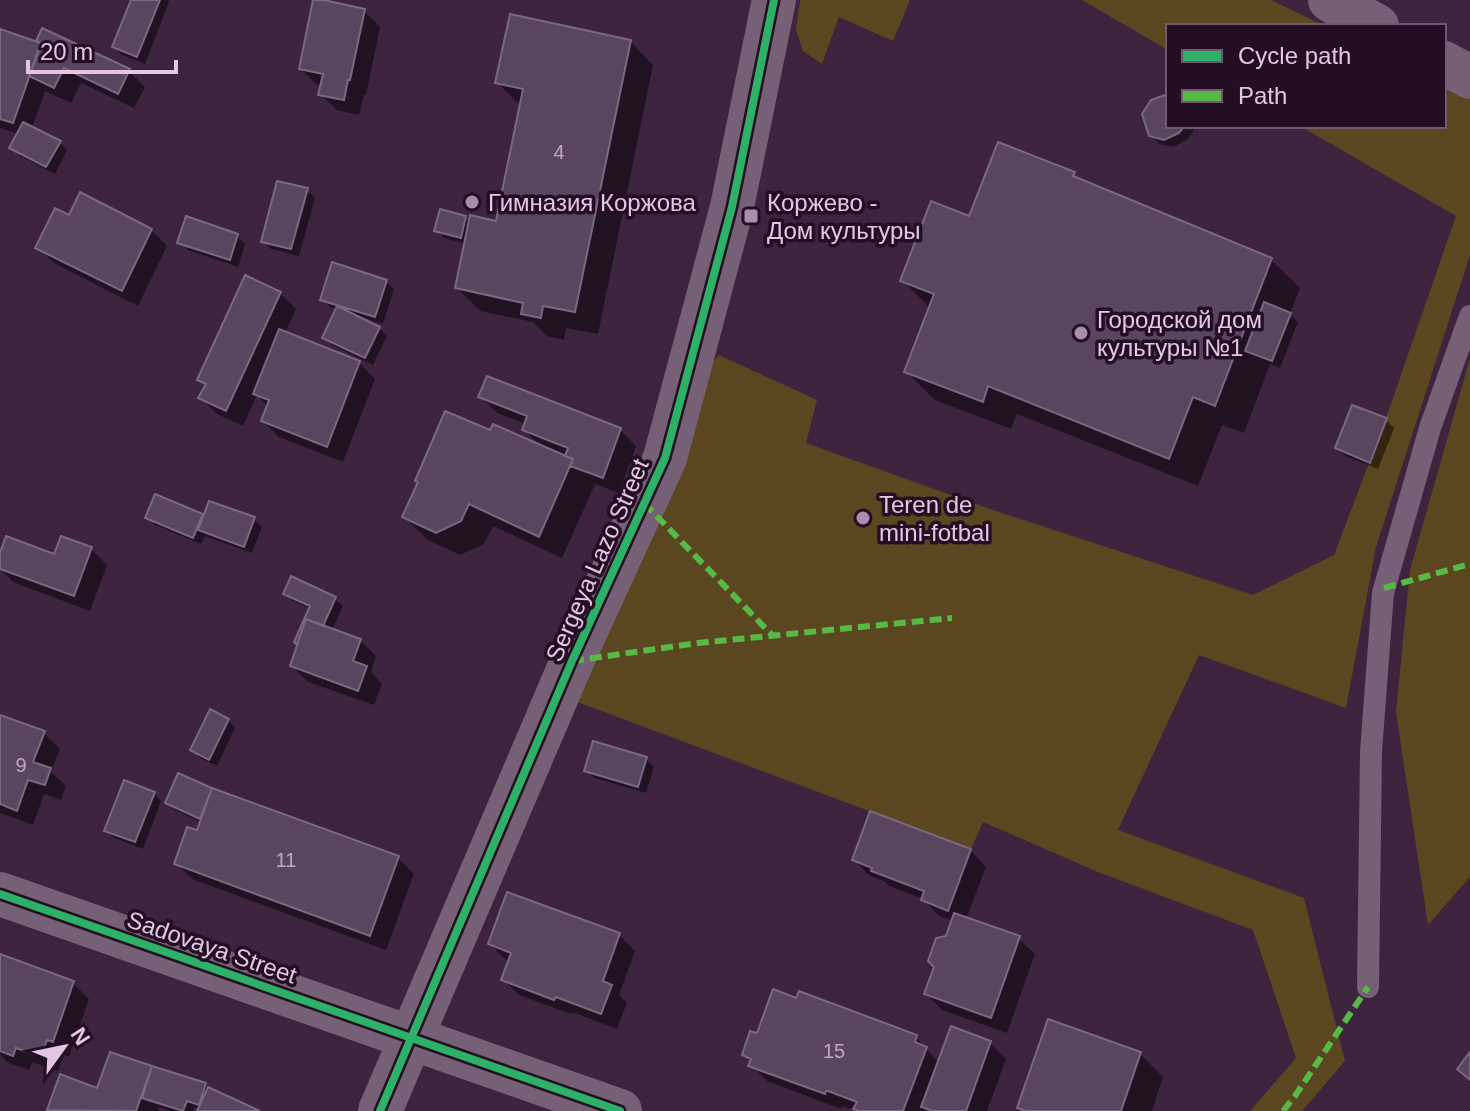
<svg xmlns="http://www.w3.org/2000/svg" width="1470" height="1111" font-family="Arial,sans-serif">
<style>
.green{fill:#5a461f}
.shadow{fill:#0007}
.building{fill:#58465e;stroke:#7a6781;stroke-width:2}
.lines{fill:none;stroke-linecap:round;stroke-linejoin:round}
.service{stroke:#766075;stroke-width:22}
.minor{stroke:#766075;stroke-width:44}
.quiet{stroke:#58b947;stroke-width:6;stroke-dasharray:12 6;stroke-linecap:butt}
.cycleway-casing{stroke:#240e23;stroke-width:13}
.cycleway{stroke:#2db169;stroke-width:8}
.poi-dot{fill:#aa8da9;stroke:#240e23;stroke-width:3}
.labels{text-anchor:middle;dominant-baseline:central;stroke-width:7;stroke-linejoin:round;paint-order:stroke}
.number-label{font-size:20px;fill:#c1a6c1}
.poi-label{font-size:24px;fill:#e4c6e2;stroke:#240e23;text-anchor:start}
.street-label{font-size:24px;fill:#e4c6e2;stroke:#240e23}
</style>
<rect width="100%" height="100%" fill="#3e233e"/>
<path class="green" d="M800 0H910L893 41 839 17 822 64 803 51 796 29Z
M1082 0H1271L1325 26H1168V50Z
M1444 83 1470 95V255L1376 547 1346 708 1199 655 1118 830 1304 898 1345 1061 1302 1111H1250L1296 1058 1253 930 1098 872 983 822 971 849 575 701 707 368 719 355 817 400 806 443 987 508 1253 595 1334 555 1386 418 1456 216 1300 126H1444Z
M1470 358V877L1428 925 1396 712 1410 570Z"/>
<path class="shadow" d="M133 0H168L169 2 145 64 122 55 114 47Z
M364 11 380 27 366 95H364L359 115 337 110 320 94 322 86 317 85 301 69Z
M0 31 37 44 43 31 129 71 145 87 134 108 81 83 71 103 45 91 32 128 59 142 67 150 55 174 20 156 12 148 18 134 0 128Z
M630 41 653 65 598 334 566 328 564 340 547 336 533 322 480 311 457 288 466 244 444 238 437 230 465 218 470 223 498 224 522 107 498 83Z
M1168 96V126H1193L1194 130 1187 140 1173 147 1159 144 1151 135Z
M999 145 1074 174 1083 182 1271 260 1300 288 1290 314 1298 322 1280 368 1270 364 1244 433 1222 425 1198 486 1017 414 1011 429 935 400 906 371 931 309 903 281 970 218Z
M307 190 315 198 299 256 271 249 263 241Z
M70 217 151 230 167 246 138 306 54 263 38 247Z
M237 236 245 244 238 267 188 250 180 242Z
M386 282 394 289 383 324 361 317 360 319 379 328 387 336 373 365 332 345 324 337 338 310 330 307 322 299Z
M280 293 296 309 285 333 359 363 375 379 343 462 279 437 263 421 268 407 257 395 243 426 217 414 201 398 207 386 200 380Z
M481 397 620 430 636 446 619 493 595 484 562 558 493 526 484 544 460 555 428 540 404 517 491 433 543 448 524 430 526 424 497 413Z
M1386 420 1394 428 1378 469 1345 456 1337 448Z
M156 497 205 517 254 519 262 527 252 553 205 536 201 544 155 525 147 517Z
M91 549 107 565 90 611 13 582 0 569V559L56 556Z
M285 594 335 599 343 606 332 630 360 640 376 656 371 672 382 684 374 705 308 682 292 666 311 609 293 601Z
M0 717 44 733 60 749 51 772 66 786 61 800 44 794 33 825 0 813Z
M228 720 235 728 217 766 200 758 193 750Z
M646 759 654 767 646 793 594 778 587 770Z
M211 790 398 858 414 874 386 950 192 879 176 863 198 833 201 822 175 810 167 803Z
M154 793 161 801 143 849 114 838 106 830Z
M970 850 986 867 966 919 1018 938 1035 954 1007 1033 942 1010 926 994 954 921 939 916 923 899 889 886 884 881 870 876 854 860Z
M619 935 635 951 619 995 627 1003 617 1029 572 1012 571 1014 519 995 503 979 510 961 506 960 490 944Z
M0 957 73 983 89 999 69 1057 64 1055 58 1071 32 1062 29 1070 8 1063 0 1054Z
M1049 1022 1140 1054 1163 1077 1152 1111H1023L1019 1107Z
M916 1037 939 1063 990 1043 1006 1059 987 1111H928L926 1109 925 1111H858L842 1106 841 1109 767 1081 751 1065 752 1063 744 1055Z
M111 1054 205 1085 209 1090 255 1111H199L200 1109 194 1107 193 1111H171L159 1107 158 1111H51L50 1109 98 1090Z"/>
<path class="building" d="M131 0H160L137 57 112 47Z
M313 0H324L365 9 350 80H348L344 100 318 95 323 74 299 69Z
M510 14 631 40 575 312 543 306 541 318 521 314 523 303 455 288 470 215 496 221 523 89 495 83Z
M42 28 130 69 118 94 64 68 54 88 29 76 41 43 36 41Z
M0 29 41 43 13 123 0 119Z
M1168 94V126H1184L1179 133 1164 140 1149 136 1142 114 1151 100Z
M23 122 61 141 46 167 9 148Z
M998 142 1075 172 1073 176 1272 258 1215 406 1193 397 1169 459 988 386 983 402 904 372 934 294 900 281 931 201 969 216Z
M277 181 308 188 291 249 261 242Z
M80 192 152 229 122 291 35 248 55 208 69 215Z
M440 209 466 216 461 238 434 231Z
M186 216 238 234 230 260 177 243Z
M332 262 387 280 375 317 320 300Z
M245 275 281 292 226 411 198 398 206 384 197 380Z
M1264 302 1291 313 1272 361 1245 351Z
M337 306 380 327 365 358 322 338Z
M279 329 360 361 327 447 261 421 269 400 253 394Z
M487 376 621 428 603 478 570 466 573 459 565 456 568 448 522 430 527 416 478 397Z
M1352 405 1387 418 1370 463 1335 448Z
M445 411 490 430 493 424 573 459 539 537 469 504 461 521 436 533 402 517 418 482 415 481Z
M155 494 203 514 193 538 145 518Z
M209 501 255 517 244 547 198 530Z
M6 536 54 554 61 536 92 547 74 596 0 569V553Z
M291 576 336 597 323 626 306 619 297 645 294 642 310 606 283 594Z
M306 619 361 639 353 661 367 666 358 691 290 666Z
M210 709 229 719 209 760 190 750Z
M0 715 45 731 33 762 51 768 45 785 28 780 17 811 0 804Z
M593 741 647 757 638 787 584 771Z
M178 773 212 788 200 819 165 803Z
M124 780 155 792 135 842 104 831Z
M212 788 399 856 370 936 174 864 187 827 197 830Z
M870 811 971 849 948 911 921 900 924 891 871 871 872 868 852 860Z
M507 892 620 933 603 981 612 985 601 1014 556 997 554 1000 501 980 511 953 488 944Z
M954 913 1020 936 991 1018 924 994 934 967 928 961 936 938 946 936Z
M0 954 74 981 53 1042 47 1040 41 1057 16 1048 13 1056 0 1051Z
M773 989 796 998 799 991 917 1035 915 1042 927 1047 903 1111H859L853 1109 857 1102 828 1091H826L825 1094 748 1066 751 1059 742 1055 750 1031 757 1033Z
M1048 1019 1141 1052 1121 1111H1026L1017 1108Z
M951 1026 991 1041 966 1111H933L921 1107Z
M110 1052 152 1066 136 1111 47 1110 60 1074 97 1088Z
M1470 1052V1080L1457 1069Z
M152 1066 206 1083 199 1105 187 1101 183 1111 142 1098Z
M208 1087 260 1111H197Z"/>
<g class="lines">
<path class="service" d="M1368 987 1371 751 1383 593 1430 428 1470 316"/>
<path class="minor" d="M1330 0 1377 26
M1444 63 1470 77
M0 894 620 1111
M380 1111 572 661 665 458 732 207 774 0"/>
<path class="quiet" d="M644 503 774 637
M1384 588 1470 564
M572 661 698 643 952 618
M1283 1111 1295 1096 1368 987"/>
<g class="cycleway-casing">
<path id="cycleway" d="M0 894 620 1111
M380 1111 572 661 665 458 732 207 774 0"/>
</g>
<use href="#cycleway" class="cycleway"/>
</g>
<g class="poi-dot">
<circle cx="472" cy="202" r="8"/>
<rect x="743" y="208" width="16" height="16" rx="4"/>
<circle cx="1081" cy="333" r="8"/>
<circle cx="863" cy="518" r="8"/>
</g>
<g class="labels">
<g class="number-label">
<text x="559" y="152">4</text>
<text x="21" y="765">9</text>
<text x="286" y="860">11</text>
<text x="834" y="1051">15</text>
</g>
<g class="poi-label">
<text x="488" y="202">Гимназия Коржова</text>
<text x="767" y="202">Коржево -<tspan x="767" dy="28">Дом культуры</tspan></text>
<text x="1097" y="319">Городской дом<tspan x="1097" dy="28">культуры №1</tspan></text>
<text x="879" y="504">Teren de<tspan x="879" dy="28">mini-fotbal</tspan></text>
</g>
<g class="street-label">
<text transform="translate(597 560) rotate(-66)">Sergeya Lazo Street</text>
<text transform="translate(212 947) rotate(19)">Sadovaya Street</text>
</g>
</g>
<rect x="1166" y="24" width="280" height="104" fill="#240e23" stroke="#71586f" stroke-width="2"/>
<rect x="1182" y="50" width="40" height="12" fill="#2db169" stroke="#71586f" stroke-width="2"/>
<text x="1238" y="64" font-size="24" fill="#e4c6e2">Cycle path</text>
<rect x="1182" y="90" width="40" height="12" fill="#58b947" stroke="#71586f" stroke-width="2"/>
<text x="1238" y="104" font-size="24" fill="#e4c6e2">Path</text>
<g transform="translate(64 1047) rotate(57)" stroke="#240e23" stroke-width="6" paint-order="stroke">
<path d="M0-6L14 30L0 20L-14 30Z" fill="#e4c6e2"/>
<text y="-12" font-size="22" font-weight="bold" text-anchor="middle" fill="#e4c6e2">N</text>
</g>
<path d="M28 60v12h148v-12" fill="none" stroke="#e4c6e2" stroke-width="4"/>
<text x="40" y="60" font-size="24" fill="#e4c6e2" stroke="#240e23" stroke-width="6" paint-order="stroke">20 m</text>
</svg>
